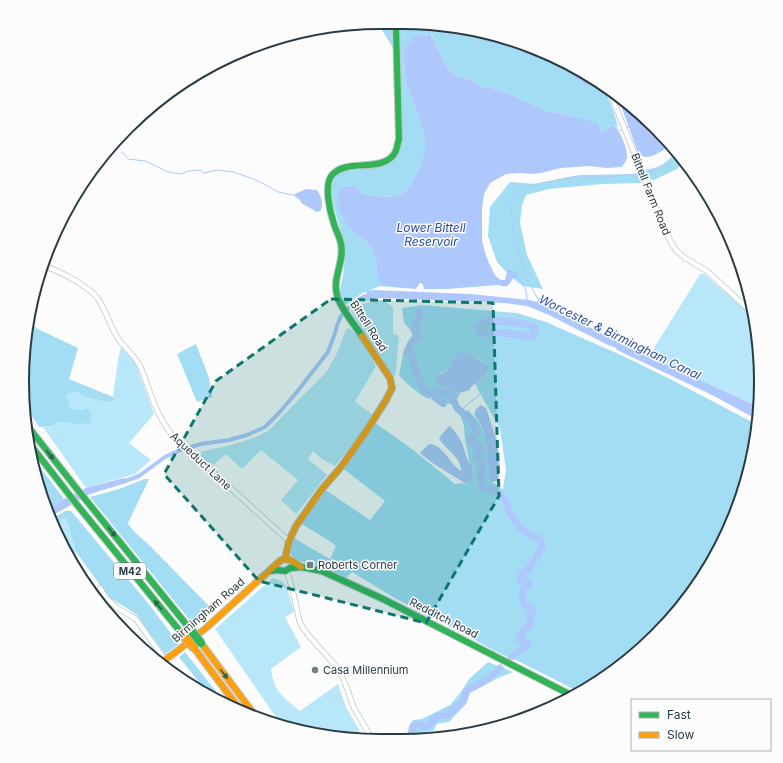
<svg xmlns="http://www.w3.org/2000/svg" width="783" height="763" font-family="Inter,sans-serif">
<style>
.green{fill:#b8e7f9}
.forest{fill:#a2ddf4}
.water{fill:#afc8fb;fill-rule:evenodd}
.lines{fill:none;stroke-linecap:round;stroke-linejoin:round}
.stream{stroke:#afc8fb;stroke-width:1}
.canal{stroke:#afc8fb;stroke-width:4}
.river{stroke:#afc8fb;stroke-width:7}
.street-casing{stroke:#bdc4c8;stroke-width:6}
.fast-casing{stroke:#bdc4c8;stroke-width:8}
.slow-casing{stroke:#bdc4c8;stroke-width:8}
.street{stroke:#fff;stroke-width:4.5}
.fast{stroke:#30b455;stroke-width:6}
.slow{stroke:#ff9f0a;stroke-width:6}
.fast-bridge-casing{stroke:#b2bcc3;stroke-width:10;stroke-linecap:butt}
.slow-bridge-casing{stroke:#b2bcc3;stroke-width:10;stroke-linecap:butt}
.fast-bridge{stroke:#30b455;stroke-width:8}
.slow-bridge{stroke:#ff9f0a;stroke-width:8}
.oneway{fill:#2c5f48}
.marked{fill:#0f766e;fill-opacity:0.2;stroke:#0f766e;stroke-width:3;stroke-dasharray:8 5;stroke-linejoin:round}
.poi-dot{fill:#747f83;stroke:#fcfcfc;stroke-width:1.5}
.labels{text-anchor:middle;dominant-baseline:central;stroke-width:3;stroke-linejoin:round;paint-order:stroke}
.shield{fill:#fcfcfc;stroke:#69757a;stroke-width:1}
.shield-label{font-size:10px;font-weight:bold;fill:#2a3b42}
.street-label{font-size:11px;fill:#2a3b42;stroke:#fcfcfc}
.poi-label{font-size:11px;fill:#2a3b42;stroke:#fcfcfc;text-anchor:start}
.water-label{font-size:12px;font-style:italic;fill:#294da1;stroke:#fcfcfc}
.rim{fill:none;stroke:#2a3b42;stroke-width:2}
</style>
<rect width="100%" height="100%" fill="#fcfcfc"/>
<path class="green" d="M700 274H705L713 282 753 315 760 358 759 407 649 356Z
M383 300 393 307V334L399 336 396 370 395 376H392L351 311C356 304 375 301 383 300Z
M349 328C361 335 369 354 376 366L355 402 373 415 363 431 335 466 322 459 313 451 308 459 327 475 296 514 281 500 298 480 261 450 242 469 226 454 211 467 196 453C221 447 246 443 268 431L327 371 338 351 346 329Z
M121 347 135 362 154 414 129 443 151 460 135 474 86 488 43 427 53 426 58 422 77 424 82 410 70 408 67 395 75 391 86 397 116 400 113 397 118 360Z
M34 473 50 495 51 501 45 504Z
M66 518 76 552 69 557 59 540 54 526 62 519Z
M273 578 282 581 287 588 294 612 285 617 301 647 271 669C274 692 283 697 300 711L338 684 346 707 364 739 335 738 282 726 215 629Z"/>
<path class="forest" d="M449 25 517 41 581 70 603 86 614 112 618 128 613 125 608 127 606 130 603 132 599 130 582 118 547 111 497 89 480 86 470 79 456 76 447 67 437 48 432 35 424 36 420 34 403 49 406 84 411 95 424 135 427 146 421 165 412 182 405 192 397 196 386 197 364 194 361 192 358 189 340 190 339 195 340 211 356 235 367 242 372 249 377 263 376 270 380 286 361 294 345 305 339 294 343 276 345 256 343 239 334 207 331 189 335 175 341 172C355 169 387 168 396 157 400 153 400 144 402 139L399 26Z
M380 27H392L393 48Z
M676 152 685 161 677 169 654 180 649 179 645 170C659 168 667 163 676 152Z
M637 174 642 183 602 184 549 189 526 195 522 205 520 223 527 255 543 289 523 286 511 277 497 262 488 236 490 207 510 182 536 184 582 175Z
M80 189V200L67 221 59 226 70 202Z
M422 305 517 313 546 322 623 356 666 377 758 425 742 497 713 561 672 619 620 667 579 692 518 661 501 654 393 597 352 572 346 578 295 559C286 550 289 548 292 537L330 559 336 546 328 540 300 523 324 489 370 520 385 501 341 467 374 422 412 449 455 484 462 483 466 484 469 482 473 477 472 466 470 465 465 440 464 426 460 415 468 410C472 415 477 419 480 424 488 440 489 463 489 480L503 489 506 470 500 429 475 384 483 378 488 371C487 362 476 358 469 353 459 361 449 371 437 375L456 392 460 393 455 404H447L446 401 432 397 429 399C420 395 405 383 399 375L403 354 413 333 404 323 402 308Z
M28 322 38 329 78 348 69 379 113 397 116 400 106 402 86 397 75 391 67 395 70 408 82 410 87 408 91 414V423L77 424 58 422 53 426 39 427 23 403 25 334Z
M196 344 209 378 212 397 197 402 177 354Z
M31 455 64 499 48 510 45 504 51 501 50 495 34 473Z
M145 479H149L128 523C134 534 145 540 153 549 174 570 194 591 214 611L196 628 90 497 119 489Z
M65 511H71L148 603 179 644 165 654 143 624 136 614 107 596 97 581 76 552 66 518 62 519 54 526 51 520Z
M185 652 225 703 210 696 179 657Z
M488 662 513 672 498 678 470 693 466 704 449 722 437 724 433 731 417 734 415 740H406L409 727 413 720 422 719 450 705 461 692 469 679Z"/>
<path class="water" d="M427 30 433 38 437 48 447 67 456 76 470 79 480 86 497 89 547 111 582 118 598 125 599 130 603 132 606 130 608 127 613 125C620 129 628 150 627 158 626 161 624 164 622 167L606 168 590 166 561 168 545 172 533 174 520 173 506 174 490 183 484 194 482 209V240L485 253 489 263 495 275 498 278 501 280H505L507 271 510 269C515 270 517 274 519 279L514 277C508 286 509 288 498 285L446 289H424L423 285 421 283 419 284 416 289 380 286 376 270 377 263 372 249 367 242 356 235 347 225 340 211 338 195 340 190 342 188 345 187 353 186 356 187 361 192 364 194 386 197 397 196 405 192 412 182 421 165 426 146 424 135 411 95 406 84 403 51V49L416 35 420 34C423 35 426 37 429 35Z
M482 33 501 37 505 41 503 44C499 45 498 43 493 42 488 41 485 43 480 39V34Z
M575 70H577V72L580 75 586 74 589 75 590 83 589 85H585L581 79H576L574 74Z
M626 102 639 111 670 145V146C661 151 648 163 638 153L621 106Z
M306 189 317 190C322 198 323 201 321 210L317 212 301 203 300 200 293 195Z
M374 290 470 294 529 300 537 302 539 297 544 304 551 309 614 339 620 343 759 407 758 420 714 396 617 350C616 347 613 346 610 346L549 315 527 306 505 303 381 298 373 299 364 301 367 291Z
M490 317 512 318 525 320 534 323 538 326 539 331 538 334 536 337 530 340 499 336 481 337 476 334 474 327 475 324 481 319ZM494 325C506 325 518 326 530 329L531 331C526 335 519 331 513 330 503 328 493 330 483 329L484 328Z
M459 352 469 353 481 361 488 367V371L483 378 473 385 469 390 460 393 456 392 440 385 436 381 435 378 437 375 441 374 449 369 454 358Z
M436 396 443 397 446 401 447 404 445 407H442L431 399 432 397Z
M481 405 486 408C493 429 505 459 497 481L492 482 489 480C488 462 488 442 481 425 479 421 476 418 474 414L476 409Z
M450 426C456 432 461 440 464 448 466 455 467 461 472 466L473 477 469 482 466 484 431 462 420 453 429 444C443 444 450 464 461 471 462 457 444 449 439 438L448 427Z
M124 478 126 483 90 494 50 517 48 510 64 499 86 488Z"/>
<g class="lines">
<path class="stream" d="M427 30 429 26
M627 127H629
M619 131 621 130
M122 152 128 159 145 161 168 172 181 174 188 171 201 170 204 173 217 170 233 172 251 178 264 184 278 192 293 195
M645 173C660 169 670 168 678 153
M519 279C525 286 527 291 527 300
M538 299 526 277 513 230 511 207 513 200 515 194 519 188 526 186 576 176 603 177 637 174
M460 411 480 394
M541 540 545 534"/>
<path class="canal" d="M122 482 139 476 165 457 180 450 201 444 229 440 247 435 265 427 278 414 296 393 328 352 334 336 338 323 341 316 348 308 358 300 363 297 370 295"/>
<path class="river" d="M419 311V319L414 330 419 337 411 343 407 352 408 354 411 355C413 362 416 369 418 376 422 387 423 398 439 391L452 395 455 404 457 408 472 421 477 433 471 439 472 443 478 445 481 451 476 456 482 462 481 481 483 488 493 490 499 494 507 502 509 511 521 529 541 540 542 546 539 553 528 570 523 573 520 578V580L528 582 529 585 523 589 522 592 524 604 530 608 533 611 530 619V624L522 632 519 640H524L528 644 511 657
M411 740 413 726 416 724C428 729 429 726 437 716L447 715 463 702 467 690C480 684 490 679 500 668"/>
<g class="street-casing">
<path id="street" d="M609 90 644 177 665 230 673 246 678 252 685 258 707 271 746 307 753 311
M41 265C58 270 92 287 100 302 107 314 111 328 119 340 126 349 135 356 140 366 151 392 154 412 172 435L289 541
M287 571 293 592 299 619 301 625 309 636 335 665 340 673 345 683 354 708 372 739
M100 588 106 598 117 608 136 619 165 660"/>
</g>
<g class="fast-casing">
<path id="fast" d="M362 336C355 325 340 308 337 295 332 278 345 261 341 244 340 237 336 231 334 224 330 212 323 183 333 174 349 158 385 174 396 151 397 147 398 143 399 139L396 27
M26 424 77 489 190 629
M29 443 78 506 183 635
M290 568 302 567 322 571 383 599 573 696
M270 571 277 570 286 571 290 568"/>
</g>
<g class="slow-casing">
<path id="slow" d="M285 559 289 541 296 526 322 489 341 467 367 430 386 400 392 388 390 378 362 336
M201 643 257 718
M194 648 241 711
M160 663 176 652 206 628 281 560C289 557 295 563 301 567"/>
</g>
<use href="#street" class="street"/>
<use href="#fast" class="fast"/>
<use href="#slow" class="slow"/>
<g class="fast-bridge-casing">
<path id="fast-bridge" d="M190 629 201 643"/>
</g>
<g class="slow-bridge-casing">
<path id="slow-bridge" d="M183 635 194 648"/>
</g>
<use href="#fast-bridge" class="fast-bridge"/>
<use href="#slow-bridge" class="slow-bridge"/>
</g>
<defs><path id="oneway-solid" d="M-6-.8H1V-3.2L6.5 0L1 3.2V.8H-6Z"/></defs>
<g class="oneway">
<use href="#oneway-solid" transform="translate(50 455) rotate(52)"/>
<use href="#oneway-solid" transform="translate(112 532) rotate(51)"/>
<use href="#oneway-solid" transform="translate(158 605) rotate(-129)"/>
<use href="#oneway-solid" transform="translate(224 674) rotate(53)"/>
</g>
<path class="marked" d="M331 299 493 303 499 496 426 623 259 581 164 474 216 381Z"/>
<g class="poi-dot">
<rect x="306" y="561" width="8" height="8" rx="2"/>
<circle cx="315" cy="670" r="4"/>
</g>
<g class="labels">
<rect class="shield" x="114" y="563" width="32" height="16" rx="3"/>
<g class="shield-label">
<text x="130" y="571">M42</text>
</g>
<g class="street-label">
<text transform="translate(651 194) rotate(68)">Bittell Farm Road</text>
<text transform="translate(369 326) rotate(57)">Bittell Road</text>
<text transform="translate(201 461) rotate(43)">Aqueduct Lane</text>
<text transform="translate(208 610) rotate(-41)">Birmingham Road</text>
<text transform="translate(444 618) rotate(27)">Redditch Road</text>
</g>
<g class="poi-label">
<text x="318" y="565">Roberts Corner</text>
<text x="323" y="670">Casa Millennium</text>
</g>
<g class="water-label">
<text x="431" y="227">Lower Bittell<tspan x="431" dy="14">Reservoir</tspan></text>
<text transform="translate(620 337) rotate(26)">Worcester &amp; Birmingham Canal</text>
</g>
</g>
<path d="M0 0H783V763H0ZM381 29H402A352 352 0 0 1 754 381V382A352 352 0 0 1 402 734H381A352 352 0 0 1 29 382V381A352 352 0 0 1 381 29Z" fill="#fcfcfc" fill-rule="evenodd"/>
<path class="rim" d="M381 29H402A352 352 0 0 1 754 381V382A352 352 0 0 1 402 734H381A352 352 0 0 1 29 382V381A352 352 0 0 1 381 29Z"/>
<rect x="631" y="699" width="140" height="52" fill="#fcfcfc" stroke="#a8afb2"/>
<rect x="639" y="712" width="20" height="6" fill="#30b455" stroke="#a8afb2"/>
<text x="667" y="719" font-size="12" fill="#2a3b42">Fast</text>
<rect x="639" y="732" width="20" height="6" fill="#ff9f0a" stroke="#a8afb2"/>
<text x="667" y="739" font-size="12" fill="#2a3b42">Slow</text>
</svg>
